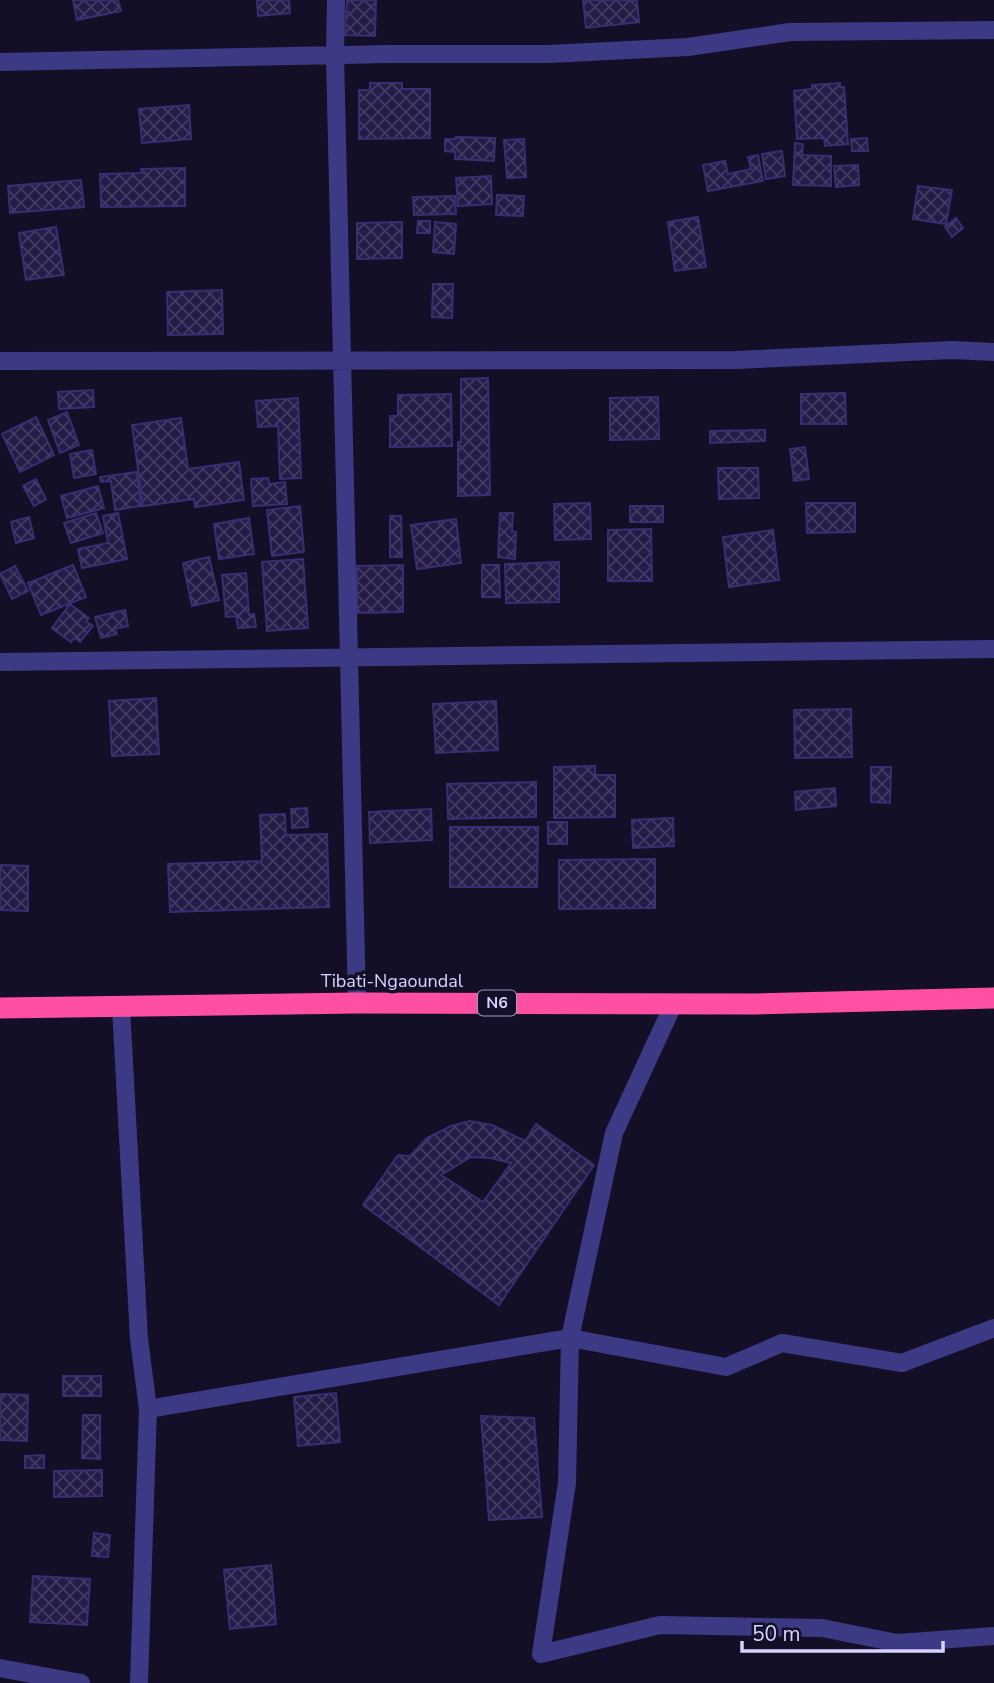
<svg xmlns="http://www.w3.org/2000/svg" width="994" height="1683" font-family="'Nunito Sans',sans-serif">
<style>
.building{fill:url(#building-cross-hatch);stroke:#3b2d73;stroke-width:2;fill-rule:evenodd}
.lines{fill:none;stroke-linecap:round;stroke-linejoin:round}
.street{stroke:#3d3a85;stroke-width:18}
.highway{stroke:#ff4fa3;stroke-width:21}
.labels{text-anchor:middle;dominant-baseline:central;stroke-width:7;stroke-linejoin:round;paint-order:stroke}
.shield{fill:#130f26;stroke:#9e99be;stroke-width:2}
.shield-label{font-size:16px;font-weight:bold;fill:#d9d4ff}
.street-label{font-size:18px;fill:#d9d4ff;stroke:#130f26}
</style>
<defs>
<pattern id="building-cross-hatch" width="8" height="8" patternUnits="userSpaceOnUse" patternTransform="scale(1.75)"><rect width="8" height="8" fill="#241b47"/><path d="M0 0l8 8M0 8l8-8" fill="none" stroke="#433b63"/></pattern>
</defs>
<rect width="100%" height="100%" fill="#130f26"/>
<path class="building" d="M73 0H118L121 11 77 20Z
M257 0H289L290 13 258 16Z
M347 0H376L375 36 345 35Z
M583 0H637L639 22 586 28Z
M370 83H402V89H430V138L359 139V90H370Z
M840 83V87H844L848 144 825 146 824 138 797 139 794 91 812 89V85Z
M189 105 191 139 142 143 139 109Z
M456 137 495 138 494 161 455 159V152L445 151V139H456Z
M867 138 868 151H852L851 139Z
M524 139 526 177 507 178 504 140Z
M795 143 803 144 802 155 831 156V186L793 185Z
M782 151 785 176 766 179 762 154Z
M758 155 763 181 708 191 703 165 725 161 728 174 751 169 748 157Z
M858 165 859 185 836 187 834 166Z
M185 168V206L101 207 100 174 142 173 141 169Z
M491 176 492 204 458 206 456 178Z
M81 180 84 207 10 213 8 186Z
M918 186 952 190 946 224 913 219Z
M497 195 524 196 523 216 496 215Z
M455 196 456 214 414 215 413 197Z
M698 217 706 267 675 271 668 222Z
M956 218 963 228 952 237 945 227Z
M418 221H430V233H417Z
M402 222V258L357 259V223Z
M435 222 456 224 454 254 433 252Z
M56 227 64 275 26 280 19 233Z
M433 284H453L452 318 432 317Z
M222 290 223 334 168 335 167 292Z
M488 378 490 495 458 496V442H461V379Z
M93 390 94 407 59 409 58 392Z
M845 393 846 424H801V394Z
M451 394 452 446 390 447V416H398V395Z
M658 397 659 439 610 440V398Z
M298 398 301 478 280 479 278 426 258 427 256 401Z
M67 412 79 445 60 453 48 420Z
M36 417 54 455 20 472 2 434Z
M181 418 188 469 239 462 244 500 195 507 194 499 143 506 132 425Z
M765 430V441L710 443V431Z
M805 447 809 479 794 481 790 449Z
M92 450 96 474 74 478 70 454Z
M718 468H758L759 498 719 499Z
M137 472 141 506 115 510 111 481 101 482 100 477Z
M268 478 269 484 285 482 287 504 253 506 251 479Z
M36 479 46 499 34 506 23 486Z
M98 486 104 508 67 518 61 496Z
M590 503 591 539 555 540 554 504Z
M806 503H855V532L807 533Z
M300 506 304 552 272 556 267 510Z
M630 506H663V522H630Z
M96 513 103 533 71 543 64 523Z
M118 513 127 559 82 568 78 549 108 543 103 516Z
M500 513H513L512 531 516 532 515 559 498 557Z
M390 516H401L402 557H390Z
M29 517 34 538 16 543 11 522Z
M249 518 254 554 219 559 214 524Z
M456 519 461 563 417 569 411 525Z
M651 529 652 581H608V530Z
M773 530 779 580 729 587 723 537Z
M209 557 219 600 192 606 183 563Z
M303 559 308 628 267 631 262 562Z
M559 562V602L506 603 505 564Z
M73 565 86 597 41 615 28 583Z
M403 565V612L357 613V566Z
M482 565H499L500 597H482Z
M15 566 28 591 12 599 0 574Z
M246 573 249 615 254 614 256 627 238 628 236 616 226 617 222 575Z
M70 604 89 618 86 621 93 626 80 642 74 638 71 642 52 628Z
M125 610 128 626 115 629 117 634 101 638 95 617Z
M156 698 159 754 112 756 109 701Z
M496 701 498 750 436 753 433 704Z
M851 709 852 757 795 758 794 710Z
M595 766V775H615V817L554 818V767Z
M871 767H891L890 803 871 802Z
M536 782V817L448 819 447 784Z
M835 788 836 806 796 810 795 792Z
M307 808 308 827 292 828 291 809Z
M431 809 432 840 370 843 369 812Z
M285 814 286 835 327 834 329 907 170 912 168 864 262 861 260 815Z
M673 818 674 846 633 848 632 820Z
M548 822H567V844H548Z
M450 827H538L537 887H450Z
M655 859V908L559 909V860Z
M0 865 28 866V911L0 910Z
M470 1121 492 1125 525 1141 536 1124 594 1165 499 1305 363 1205 398 1155 410 1156 427 1138 451 1126ZM471 1157 490 1158 511 1163 483 1202 441 1175Z
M63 1376H101V1396H63Z
M336 1393 340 1442 298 1446 294 1397Z
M0 1394 28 1395 27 1441 0 1440Z
M83 1415H100V1459L82 1458Z
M481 1416 534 1418 542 1517 489 1520Z
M44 1455V1468H25V1456Z
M102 1470V1496L54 1497V1471Z
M94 1533 110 1535 108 1557 92 1556Z
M271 1565 276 1624 230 1629 224 1570Z
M33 1576 90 1579 87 1625 30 1622Z"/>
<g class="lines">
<path class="street" d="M336 0 335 55 357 1003
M0 62 390 54H549L688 47 790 32 994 30
M0 361 737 360 952 350 994 352
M0 662 994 649
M674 1003 614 1133 570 1338 567 1483 541 1654 660 1625 822 1628 897 1643 994 1636
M121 1007 139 1339 148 1409 139 1683
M148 1409 570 1338 726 1367 782 1343 902 1363 994 1328
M0 1668 81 1683"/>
<path class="highway" d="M0 1008 357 1003 755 1004 994 998"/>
</g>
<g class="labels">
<rect class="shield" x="478" y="990.5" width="38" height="25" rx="5"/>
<g class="shield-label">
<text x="497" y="1003">N6</text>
</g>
<g class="street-label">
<text x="392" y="981">Tibati-Ngaoundal</text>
</g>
</g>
<path d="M742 1641v10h201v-10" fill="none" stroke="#d9d4ff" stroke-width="3.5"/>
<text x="752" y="1641" font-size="21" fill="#d9d4ff" stroke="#130f26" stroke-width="5" paint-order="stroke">50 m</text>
</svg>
